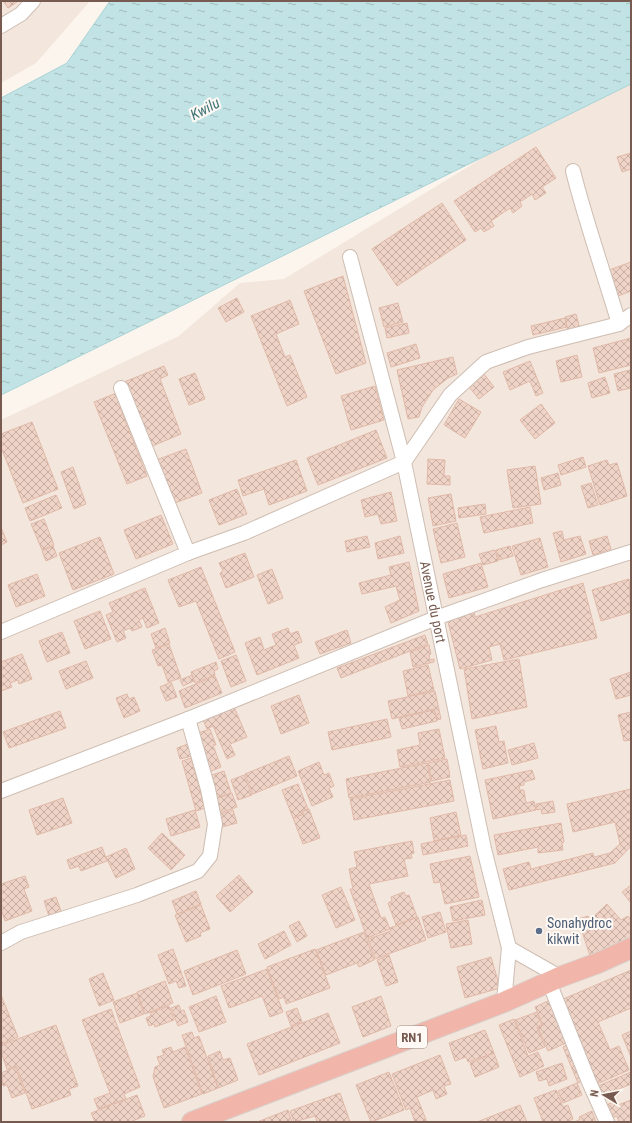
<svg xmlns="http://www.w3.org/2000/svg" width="632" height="1123" font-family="'Roboto Condensed',sans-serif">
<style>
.residential{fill:#f3e6dc}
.water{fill:url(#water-ripples);stroke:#a9d3d6}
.building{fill:url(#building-cross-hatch);stroke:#e1b9a8}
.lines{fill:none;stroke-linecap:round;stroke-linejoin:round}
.minor-casing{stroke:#cebdb2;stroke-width:16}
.highway-casing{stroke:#d9d1ce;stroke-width:22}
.minor{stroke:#fff;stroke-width:14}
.highway{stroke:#f1b6a9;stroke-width:20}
.service-dot{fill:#5c6f8a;stroke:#fef9f4;stroke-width:1.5}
.labels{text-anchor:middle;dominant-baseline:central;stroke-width:4;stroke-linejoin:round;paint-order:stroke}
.shield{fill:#fef9f4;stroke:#a08a81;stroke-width:1}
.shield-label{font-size:13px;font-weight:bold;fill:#775b50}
.street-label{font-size:14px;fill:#775b50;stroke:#fef9f4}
.service-label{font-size:14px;fill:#4e5e75;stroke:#fef9f4;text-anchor:start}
.water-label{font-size:15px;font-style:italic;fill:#44767a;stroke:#fef9f4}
</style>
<defs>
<pattern id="water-ripples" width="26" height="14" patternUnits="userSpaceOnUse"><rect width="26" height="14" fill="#c2e3e5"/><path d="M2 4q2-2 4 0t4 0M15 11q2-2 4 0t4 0" fill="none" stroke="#a2bbbc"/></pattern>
<pattern id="building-cross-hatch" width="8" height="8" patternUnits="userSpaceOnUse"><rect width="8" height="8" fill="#efd3c6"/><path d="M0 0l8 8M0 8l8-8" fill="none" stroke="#c6aea3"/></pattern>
</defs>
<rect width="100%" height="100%" fill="#fcf5ed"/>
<path class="residential" d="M1 1H90L36 63 1 83Z
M631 81V1122H1V420L179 336 240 283 284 279 550 117Z"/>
<path class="water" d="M110 1H631V84L1 395V98L67 63Z"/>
<path class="building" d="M3 1H16L17 2 8 8Z
M536 147 556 178 542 187 546 193 535 200 532 194 520 202 522 206 513 213 510 208 491 221 494 226 484 232 481 228 475 232 454 201Z
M631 153V169L622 172 617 157Z
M442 203 466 240 397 286 372 249Z
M631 262V291L618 296 609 270Z
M343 276 366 363 336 374 304 291Z
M237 298 244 312 226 322 218 308Z
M290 300 299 324 276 334 285 357 290 355 307 397 287 406 251 316Z
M398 303 403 322 384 327 379 308Z
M576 314 580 329 568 332 565 317Z
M565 318 567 327 533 335 531 326Z
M407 323 409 333 387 338 385 328Z
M631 338V365L599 373 593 348Z
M416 344 420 358 391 367 387 353Z
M577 355 582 377 561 382 556 361Z
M453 357 457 374 448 378 433 390 422 407 419 417 408 419 397 370Z
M530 361 543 393 536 396 530 381 510 390 503 372Z
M164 366 168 375 160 379 181 434 150 447 124 382Z
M630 370 631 388 618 391 614 374Z
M195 373 205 399 189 405 179 379Z
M484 374 494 387 479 399 469 387Z
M605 377 610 393 592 398 588 383Z
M375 386 384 420 351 430 341 396Z
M119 392 124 405 120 407 147 476 127 484 94 402Z
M459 399 481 412 465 438 444 425Z
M541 404 555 423 535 439 520 420Z
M32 422 58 489 23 503 1 447V434Z
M376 430 387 458 318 485 307 458Z
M186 449 202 493 172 504 156 460Z
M583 457 586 467 561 475 558 465Z
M428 459 445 460 444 476H450V485L427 484Z
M296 460 307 491 269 505 264 489 243 496 238 480Z
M607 460 609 465 617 463 627 496 600 505 588 466Z
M535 466 541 504 513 508 507 470Z
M73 467 86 504 74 509 61 472Z
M558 473 561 485 544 490 541 478Z
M591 483 598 505 588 508 581 486Z
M237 489 247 514 219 525 209 500Z
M391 492 397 521 381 524 378 514 365 517 361 500Z
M451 494 456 521 433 526 428 498Z
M56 495 62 508 30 521 25 508Z
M485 504 486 514 459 518 458 508Z
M530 507 533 523 484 533 480 517Z
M161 515 173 544 136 559 124 530Z
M44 519 54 545 42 550 31 524Z
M457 523 465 557 441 563 433 529Z
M1 527 7 542 1 545Z
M562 531 564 540 580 536 586 554 561 562 553 533Z
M367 536 370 547 347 552 345 541Z
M400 536 404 553 378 559 375 543Z
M607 536 611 549 593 555 589 541Z
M100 537 114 574 73 590 59 553Z
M540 538 548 567 521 575 512 546Z
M53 546 57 556 46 561 42 551Z
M510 546 513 556 499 560 496 550Z
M495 550 498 561 483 565 479 554Z
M245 553 254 577 226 588 220 573 223 571 219 563Z
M409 562 419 611 391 623 385 607 400 600 396 586 362 594 359 583 391 575 389 567Z
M481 563 488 587 449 598 443 574Z
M201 567 235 652 219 659 196 601 179 607 168 580Z
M272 569 283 598 268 604 257 575Z
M37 574 45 596 16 607 8 585Z
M629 579 631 612 601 621 592 590Z
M583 583 597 638 504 660 500 644 489 647 492 660 460 669 447 618 474 611 475 617Z
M145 588 159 623 147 628 143 618 139 620 142 627 132 631 130 628 123 631 126 638 117 642 106 615 113 612 109 603Z
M100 611 111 639 85 649 74 621Z
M165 628 170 643 156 648 151 634Z
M288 628 290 634 298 631 302 642 294 645 299 658 257 675 245 643 260 637 264 650 276 645 272 634Z
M347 630 351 643 320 654 315 642Z
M62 632 70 653 47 662 39 641Z
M425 635 428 644 341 678 337 668Z
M169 644 181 678 168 682 162 665 158 666 152 650Z
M429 645 431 654 429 655 430 660 434 659V662L413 667 410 652Z
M22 654 32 679 19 684 18 680 10 683 12 687 1 691V662Z
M236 655 246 681 231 687 221 661Z
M519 659 527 707 472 719 464 669Z
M86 661 93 678 66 689 59 671Z
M216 662 218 669 214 671 215 675 195 683 191 672Z
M428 665 434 690 408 696 403 671Z
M631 672V695L616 699 610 679Z
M192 675 194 681 183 686 180 680Z
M215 676 222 693 185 708 179 691Z
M171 682 177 697 166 701 160 687Z
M435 691 441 719 437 720 434 709 392 719 388 701Z
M127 694 129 699 134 697 140 711 124 718 116 698Z
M299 695 309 723 281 734 271 706Z
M234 707 247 737 230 744 235 755 227 759 213 726 207 729 203 720Z
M434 710 437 721 402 729 399 718Z
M60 711 66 728 9 748 3 732Z
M631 712V740L624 741 618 715Z
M387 719 391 737 332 750 328 732Z
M496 726 499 742 504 741 508 763 483 769 475 730Z
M210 729 216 745H213L221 767 209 772 195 734Z
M439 729 445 758 400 767 397 750 420 745 418 733Z
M534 743 538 758 512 765 508 750Z
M188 744 192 756 180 759 177 748Z
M289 756 297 776 253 794 245 774Z
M191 758 205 808 196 811 182 761Z
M447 759 450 777 432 781 428 763Z
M319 762 324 775 329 773 334 786 329 788 333 797 312 806 298 771Z
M427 763 431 782 349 798 346 779Z
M532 770 535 779 524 782V785L519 786 520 790H524L526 803 534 801 536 810 493 819 485 780Z
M224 771 231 793 217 798 209 776Z
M244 775 252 795 238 800 231 780Z
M450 780 454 801 354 820 350 799Z
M298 784 308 809 302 811 303 814 293 818 282 790Z
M631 789V846L615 863 509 890 503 869 529 862 531 869 593 853 594 857 610 853 620 844 615 822 573 832 567 804Z
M232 793 237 807 220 813 215 799Z
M63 798 72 823 37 835 29 810Z
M553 801 555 812 542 814 541 809 537 810 536 804Z
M309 809 320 838 303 844 293 818 304 814 302 811Z
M195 810 200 827 171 836 166 819Z
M233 810 237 823 222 827 218 815Z
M456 812 461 835 434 841 430 818Z
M561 823 564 842 562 843 563 850 538 853V847L498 855 494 835Z
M162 833 185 855 171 870 148 848Z
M466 835 468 846 423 855 421 844Z
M412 841 414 853 411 854 412 858 404 859 408 876 369 884 381 918 385 917 390 929 367 938 350 889H353L349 869 357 867 354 852Z
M102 847 107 861 81 871 79 866 70 869 67 860Z
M126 848 135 869 116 878 106 857Z
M470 856 479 897 445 904 440 882 434 883 430 864Z
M239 875 253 892 230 912 216 896Z
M25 876 29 887 24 889 32 911 5 921 1 909V884Z
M631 885V903L622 892Z
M341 887 355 920 336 928 322 895Z
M196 891 201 904 177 914 172 901Z
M404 892 406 896 409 895 417 917 396 925 388 903 392 901 391 897Z
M56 897 61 911 49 916 44 901Z
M482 900 485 915 453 921 450 907Z
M607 904 621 920 628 916 631 921V939L590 956 578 919 588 916 590 920Z
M201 905 210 929 200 933 201 936 186 942 175 915Z
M440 912 446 932 428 938 422 917Z
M418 917 426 940 375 959 368 939 391 931 390 928Z
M468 920 472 944 451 948 446 924Z
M299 921 307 936 297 942 289 926Z
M284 931 291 945 265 959 258 944Z
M364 932 374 960 359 967 357 963 326 975 316 950Z
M173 949 186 986 179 988 176 981 169 984 158 955Z
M315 949 330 988 286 1004 284 997 279 999 267 967Z
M237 950 246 974 193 995 184 971Z
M389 955 398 982 386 986 377 960Z
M491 957 500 988 465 998 457 967Z
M267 969 283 1012 270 1017 262 996 229 1008 221 986Z
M631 970V1008L598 1022 610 1050 619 1046 629 1070 597 1084 561 1000Z
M103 973 114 1000 99 1006 89 979Z
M165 981 173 1003 145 1014 137 992Z
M137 993 144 1014 120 1023 113 1002Z
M1 995 18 1037 1 1044Z
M216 996 226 1022 199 1032 189 1007Z
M381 996 391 1026 363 1037 352 1007Z
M550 1000 568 1042 548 1051 538 1027 543 1025 535 1007Z
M179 1005 181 1011 184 1010 188 1022 178 1026 171 1008Z
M169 1006 174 1020 155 1027 154 1024 149 1026 146 1018 151 1016 150 1013Z
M297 1008 302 1022 291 1026 286 1012Z
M111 1009 140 1087 124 1094 126 1099 98 1109 94 1099 110 1093 82 1020Z
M537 1012 542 1025 537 1027 545 1047 529 1053 515 1020Z
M328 1013 340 1043 259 1075 247 1044Z
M514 1019 528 1056 538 1052 544 1066 520 1077 499 1025Z
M56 1025 78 1086 69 1089 71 1095 32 1109 16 1066 7 1069 1 1052V1045Z
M485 1030 494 1053 468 1062 466 1057 455 1061 449 1043Z
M631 1031V1057L622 1035Z
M192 1032 194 1038 199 1036 218 1088 203 1094 182 1035Z
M569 1044 584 1080 578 1083 563 1047Z
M171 1047 173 1052 185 1047 202 1094 164 1108 153 1077 155 1067 160 1065 157 1057 164 1055 162 1050Z
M220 1051 223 1060 230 1058 238 1080 218 1088 208 1056Z
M494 1053 499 1067 475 1077 470 1063Z
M440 1055 451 1084 444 1086 447 1094 436 1099 433 1090 417 1097 427 1122H415L410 1108 406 1110 392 1074Z
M562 1063 567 1079 549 1086 547 1079 539 1081 536 1072Z
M15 1067 25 1093 12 1098 7 1085 3 1086 1 1073Z
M389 1072 404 1110 371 1122 356 1085Z
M631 1072V1084L602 1096 598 1086Z
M577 1083 582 1095 563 1103 558 1091Z
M556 1090 563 1107 568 1105 573 1119 567 1122H543L534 1098Z
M340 1093 350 1122H317L315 1116 294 1122 290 1111Z
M137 1095 145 1116 130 1122H95L91 1113Z
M631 1100V1122H619L617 1116 611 1118 606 1105 616 1101 618 1105Z
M520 1105 527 1122H477Z
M288 1110 292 1122H257Z
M592 1111 596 1122H575L580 1119 579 1117Z"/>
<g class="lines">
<g class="minor-casing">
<g id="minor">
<path d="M1 26 21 14 33 1"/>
<path d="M573 171C586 223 604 273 619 324"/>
<path id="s1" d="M350 257 404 462 484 849 509 948 504 1002"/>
<path d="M121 388 188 553"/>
<path d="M1 632 188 553 244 533 404 462 450 395 486 362 528 347 619 324 631 315"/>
<path d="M1 791 188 719 436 618 542 580 631 552"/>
<path d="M1 943 21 932 137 895 198 871 210 856 215 824 208 789 188 719"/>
<path d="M509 948 560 977"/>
<path d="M549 982 589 1082 607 1122"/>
</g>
</g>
<g class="highway-casing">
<path id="highway" d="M192 1122 504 1002 560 977 598 963 631 948"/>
</g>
<use href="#minor" class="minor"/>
<use href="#highway" class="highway"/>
</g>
<circle class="service-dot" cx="539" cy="931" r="4"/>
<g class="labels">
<rect class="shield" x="397" y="1026" width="30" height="22" rx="3"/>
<g class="shield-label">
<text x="412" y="1037">RN1</text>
</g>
<g class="street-label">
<text stroke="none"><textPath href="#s1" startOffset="355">Avenue du port</textPath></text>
</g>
<g class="service-label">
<text x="547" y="923">Sonahydroc<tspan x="547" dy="16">kikwit</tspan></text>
</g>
<g class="water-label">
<text transform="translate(205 109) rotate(-28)">Kwilu</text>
</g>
</g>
<rect width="632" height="1123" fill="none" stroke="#775b50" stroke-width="4"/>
<g transform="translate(604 1095) rotate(280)" stroke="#fef9f4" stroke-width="3" paint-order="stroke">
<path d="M0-3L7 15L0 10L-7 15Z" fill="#775b50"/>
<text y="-6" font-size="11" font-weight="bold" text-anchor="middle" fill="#775b50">N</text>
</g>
</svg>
